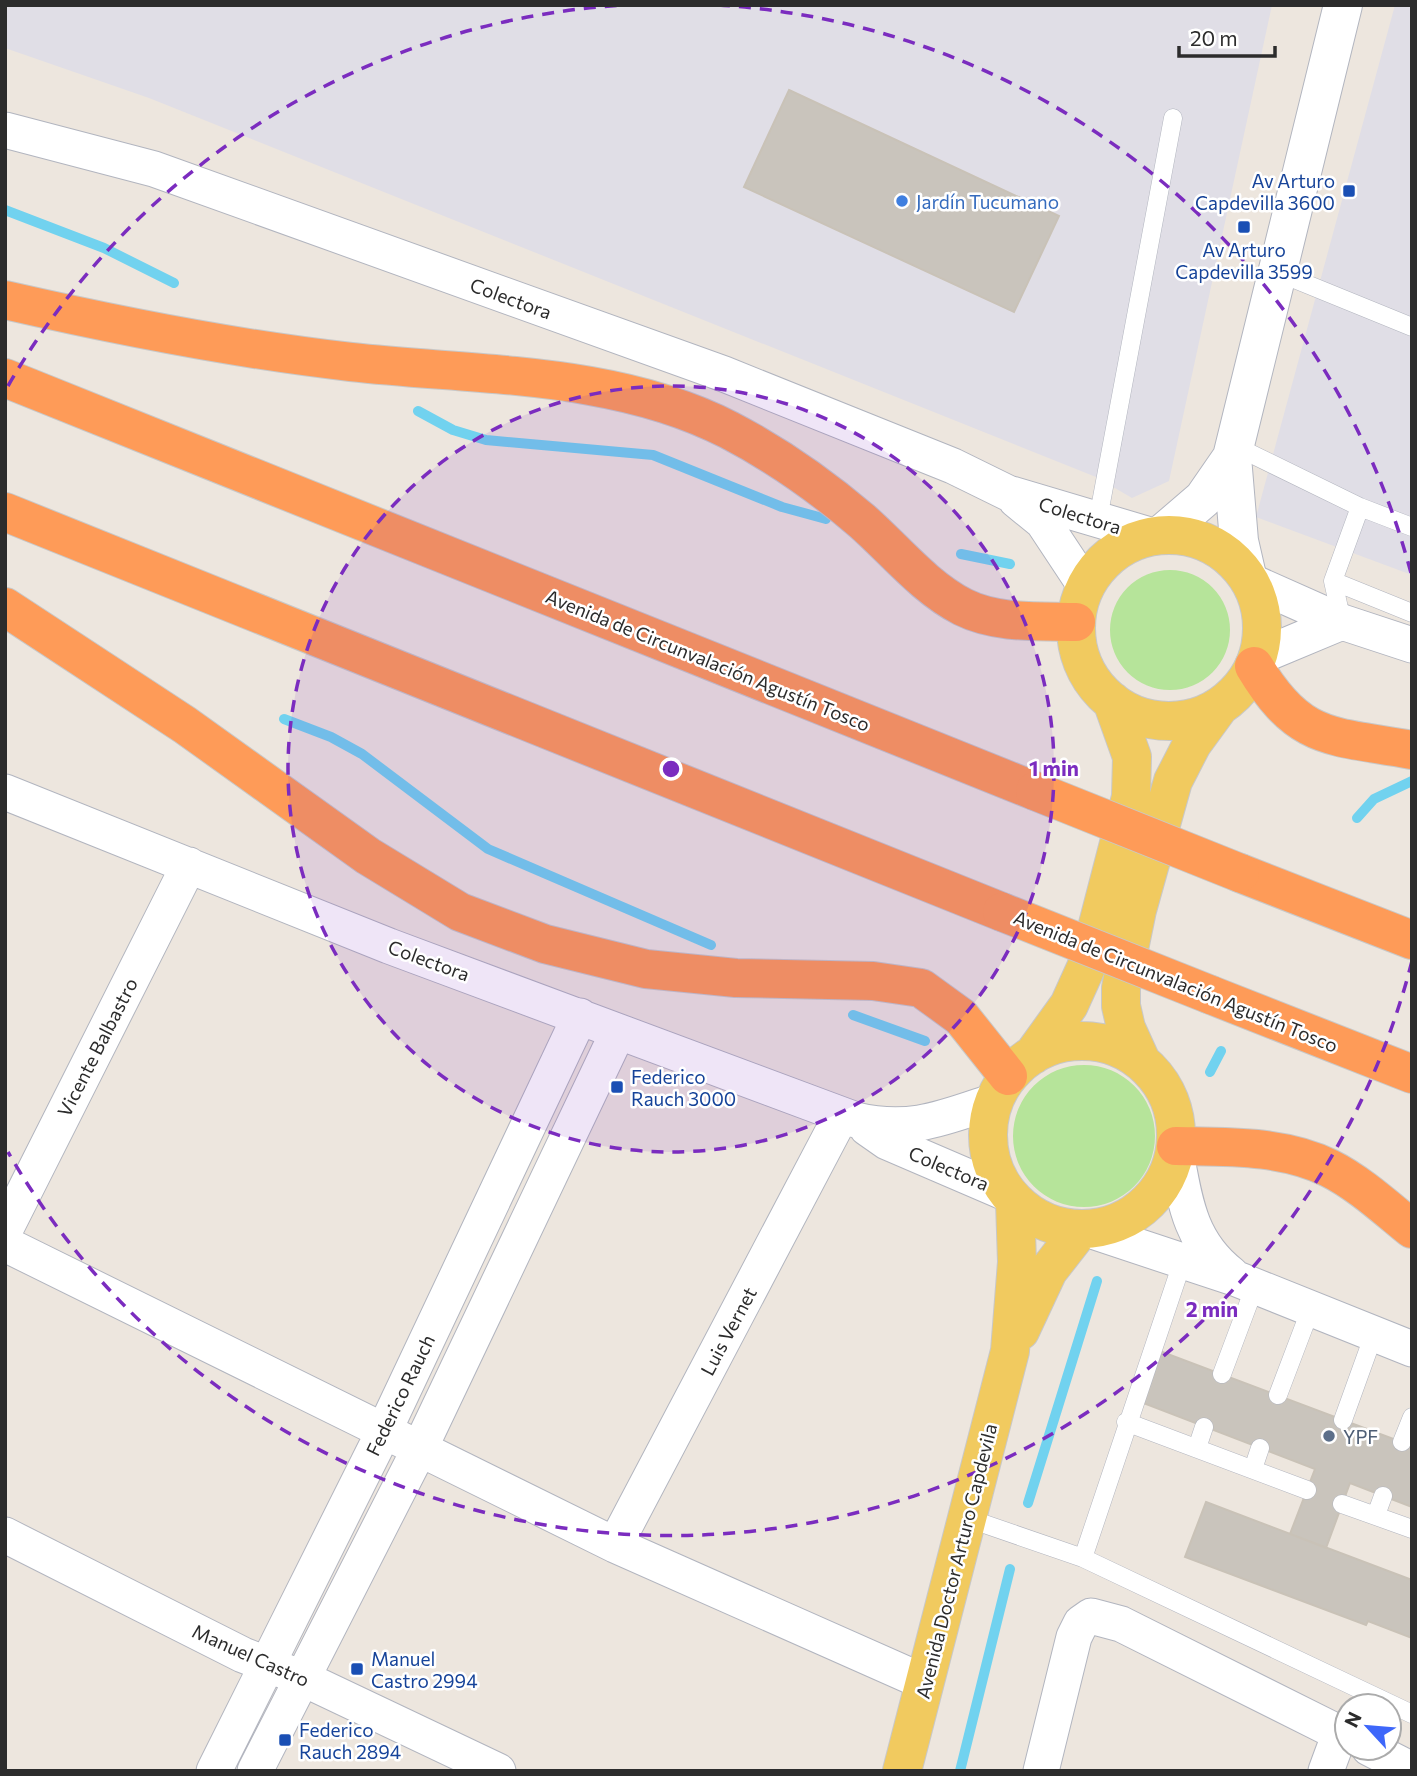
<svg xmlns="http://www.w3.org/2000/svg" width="1417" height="1776" font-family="Commissioner,sans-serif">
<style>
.industrial{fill:#e0dee6}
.green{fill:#b6e49a}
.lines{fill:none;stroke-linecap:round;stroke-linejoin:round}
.stream{stroke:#71d2ef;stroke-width:10}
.building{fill:#c9c4bc;stroke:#c9c2b7;stroke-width:2}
.service-casing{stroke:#b2b5bf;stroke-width:19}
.minor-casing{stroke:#b2b5bf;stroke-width:37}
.secondary-casing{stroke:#b2b5bf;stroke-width:40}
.primary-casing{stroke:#c8c8c8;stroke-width:40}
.motorway-casing{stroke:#c8c8c8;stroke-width:40}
.service{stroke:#fff;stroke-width:18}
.minor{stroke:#fff;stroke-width:35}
.secondary{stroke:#fff;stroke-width:38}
.primary{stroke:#f1ca5f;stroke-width:38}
.motorway{stroke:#fe9b58;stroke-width:38}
.motorway-bridge-casing{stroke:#c8c8c8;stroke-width:40;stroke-linecap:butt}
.motorway-bridge{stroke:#fe9b58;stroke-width:38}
.ring{fill:none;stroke:#7b2cbf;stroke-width:3.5;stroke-dasharray:12 9}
.transit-dot{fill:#1a4fb4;stroke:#fff;stroke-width:2.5}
.shop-dot{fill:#3f7fe0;stroke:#fff;stroke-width:2.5}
.service-dot{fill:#5c6f8a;stroke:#fff;stroke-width:2.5}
.labels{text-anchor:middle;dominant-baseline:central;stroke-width:5;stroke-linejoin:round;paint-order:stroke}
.transit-label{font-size:19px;fill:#164399;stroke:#fff;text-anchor:start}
.shop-label{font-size:19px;fill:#366cbe;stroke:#fff;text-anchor:start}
.street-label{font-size:19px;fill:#2c2c2c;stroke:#fff}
.service-label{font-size:19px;fill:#4e5e75;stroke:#fff;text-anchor:start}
.centre{fill:#7b2cbf;stroke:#fff;stroke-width:3.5}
.ring-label{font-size:21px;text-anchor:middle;font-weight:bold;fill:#7b2cbf;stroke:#fff;stroke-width:5;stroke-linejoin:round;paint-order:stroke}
</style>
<rect width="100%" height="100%" fill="#ede6de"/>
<path class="industrial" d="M5 5H1272L1169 481 1132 498 1096 477 149 98 5 48Z
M1395 5H1412V575L1256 517Z"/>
<path class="green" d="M1110 630a60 60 0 1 1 120 0a60 60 0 1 1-120 0Z
M1013 1136a71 71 0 1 1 142 0a71 71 0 1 1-142 0Z"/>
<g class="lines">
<path class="stream" d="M5 210 104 248 174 283
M418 411 453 430 486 440 653 455 782 507 826 519
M961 554 1010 564
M284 719 331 737 362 754 488 849 711 945
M1357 818 1374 799 1412 781
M853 1015 925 1041
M1210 1072 1221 1051
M1028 1503 1097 1281
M960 1771 1010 1569"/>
</g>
<path class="building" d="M789 90 1059 216 1014 312 744 187Z
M1157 1350 1412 1446V1507L1350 1483 1326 1548 1290 1534 1315 1469 1138 1401Z
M1206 1502 1412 1580V1638L1368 1621 1366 1625 1185 1557Z"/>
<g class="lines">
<g class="service-casing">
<path id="service" d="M1277 272 1412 327
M1235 446 1360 507 1412 527
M1098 519 1173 118
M1333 581 1412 613
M1342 622 1333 581 1360 507
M1222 1374 1255 1286
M1278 1395 1311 1308
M1343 1420 1374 1334
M1126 1422 1307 1490
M1402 1442 1412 1417
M1197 1448 1204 1427
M1253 1469 1260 1448
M1342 1504 1412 1529
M1376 1515 1383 1496
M967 1518 1083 1558 1412 1714
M1083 1558 1183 1260"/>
</g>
<g class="minor-casing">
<path id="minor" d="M5 130 154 169 724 374 953 466 1008 493 1153 536
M1016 500 1043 522 1086 587
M1250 581 1342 622 1412 645
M1256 658 1342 622
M5 792 389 946 856 1120C910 1133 943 1118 994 1101
M867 1128 887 1142 1008 1194
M1176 1153C1185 1202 1190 1242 1231 1274
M5 1230 189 865
M1089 1230 1237 1279 1412 1349
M5 1244 615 1545 924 1682
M5 1535 243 1655 302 1678 498 1771
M615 1545 841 1116
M1369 1748 1412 1770
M214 1771 383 1433 580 1016
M255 1771 419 1450 618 1032
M1041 1771 1074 1637 1081 1623 1091 1616 1121 1624 1347 1737
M1326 1771 1340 1733"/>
</g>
<g class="secondary-casing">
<path id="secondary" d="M1232 457 1239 541 1247 576
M1161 535 1203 499 1232 457 1343 5"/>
</g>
<g class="primary-casing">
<path id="primary" d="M1076 628a93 93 0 1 1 186 0a93 93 0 1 1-186 0Z
M988 1135a94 94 0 1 1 188 0a94 94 0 1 1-188 0Z
M1033 1055 1069 1005 1088 963 1131 797 1132 757 1112 701
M1141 1061 1126 1028 1121 1006V988L1137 910 1173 781 1192 744 1219 707
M1020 1331 1048 1271 1080 1230
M902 1771 1010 1351 1017 1262 1015 1202"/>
</g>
<g class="motorway-casing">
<path id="motorway" d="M5 300C119 326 235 349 351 362 476 376 615 371 729 430 777 455 821 486 862 521 895 550 924 587 963 607 997 624 1039 621 1076 622
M5 378 1035 791
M5 512 1002 912
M5 607 185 725 368 856 460 912 545 944 646 969 736 978 873 981 921 988 961 1017 1008 1076
M1254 666C1300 743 1332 735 1412 750
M1240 873 1412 940
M1211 995 1412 1074
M1176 1146C1226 1147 1283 1145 1329 1168 1359 1183 1386 1208 1412 1229"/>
</g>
<use href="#service" class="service"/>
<use href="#minor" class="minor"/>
<use href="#secondary" class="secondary"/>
<use href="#primary" class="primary"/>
<use href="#motorway" class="motorway"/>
<g class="motorway-bridge-casing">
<path id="motorway-bridge" d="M1035 791 1240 873
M1002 912 1211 995"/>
</g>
<use href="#motorway-bridge" class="motorway-bridge"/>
</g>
<circle cx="671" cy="769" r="383" fill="#7b2cbf" fill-opacity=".12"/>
<g class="ring">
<circle cx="671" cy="769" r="383"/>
<path d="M1412 961A765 765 0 0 1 8 1152M8 386A765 765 0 0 1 624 5M718 5A765 765 0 0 1 1412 577"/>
</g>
<g class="transit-dot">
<rect x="1342" y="184" width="14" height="14" rx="3.5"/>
<rect x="1237" y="220" width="14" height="14" rx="3.5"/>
<rect x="610" y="1080" width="14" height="14" rx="3.5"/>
<rect x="350" y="1662" width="14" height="14" rx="3.5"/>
<rect x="278" y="1733" width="14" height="14" rx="3.5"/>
</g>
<circle class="shop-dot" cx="902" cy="201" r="7"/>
<circle class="service-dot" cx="1329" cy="1436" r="7"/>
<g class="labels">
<g class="transit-label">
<text x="1335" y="180" text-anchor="end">Av Arturo<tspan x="1335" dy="22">Capdevilla 3600</tspan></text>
<text x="1244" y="249" text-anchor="middle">Av Arturo<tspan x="1244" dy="22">Capdevilla 3599</tspan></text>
<text x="631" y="1076">Federico<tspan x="631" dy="22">Rauch 3000</tspan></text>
<text x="371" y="1658">Manuel<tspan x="371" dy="22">Castro 2994</tspan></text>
<text x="299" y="1729">Federico<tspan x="299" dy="22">Rauch 2894</tspan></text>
</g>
<g class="shop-label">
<text x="916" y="201">Jardín Tucumano</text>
</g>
<g class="street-label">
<text transform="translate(511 298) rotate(20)">Colectora</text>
<text transform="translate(1080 515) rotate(17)">Colectora</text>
<text transform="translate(708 660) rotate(22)">Avenida de Circunvalación Agustín Tosco</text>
<text transform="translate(429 960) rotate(20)">Colectora</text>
<text transform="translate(1176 981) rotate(22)">Avenida de Circunvalación Agustín Tosco</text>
<text transform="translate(97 1047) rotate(-63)">Vicente Balbastro</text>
<text transform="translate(949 1168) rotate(23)">Colectora</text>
<text transform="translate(728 1331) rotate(-62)">Luis Vernet</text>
<text transform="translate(400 1395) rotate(-64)">Federico Rauch</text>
<text transform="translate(956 1561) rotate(-76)">Avenida Doctor Arturo Capdevila</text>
<text transform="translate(251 1655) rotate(24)">Manuel Castro</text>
</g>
<g class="service-label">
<text x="1343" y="1436">YPF</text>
</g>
</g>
<circle cx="671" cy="769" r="10" class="centre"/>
<g class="ring-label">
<text x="1054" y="776">1 min</text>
<text x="1212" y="1317">2 min</text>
</g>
<rect width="1417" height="1776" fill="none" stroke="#2c2c2c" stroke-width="14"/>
<g transform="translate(1368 1727) rotate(296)"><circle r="33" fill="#ffffff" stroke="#ababab" stroke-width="2"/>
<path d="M0-5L12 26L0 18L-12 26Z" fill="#3e67fa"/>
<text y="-10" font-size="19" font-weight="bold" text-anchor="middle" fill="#2c2c2c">N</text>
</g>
<path d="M1179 46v10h96v-10" fill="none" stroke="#2c2c2c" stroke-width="3.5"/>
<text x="1190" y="46" font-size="21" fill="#2c2c2c" stroke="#ffffff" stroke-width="5" paint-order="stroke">20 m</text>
</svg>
